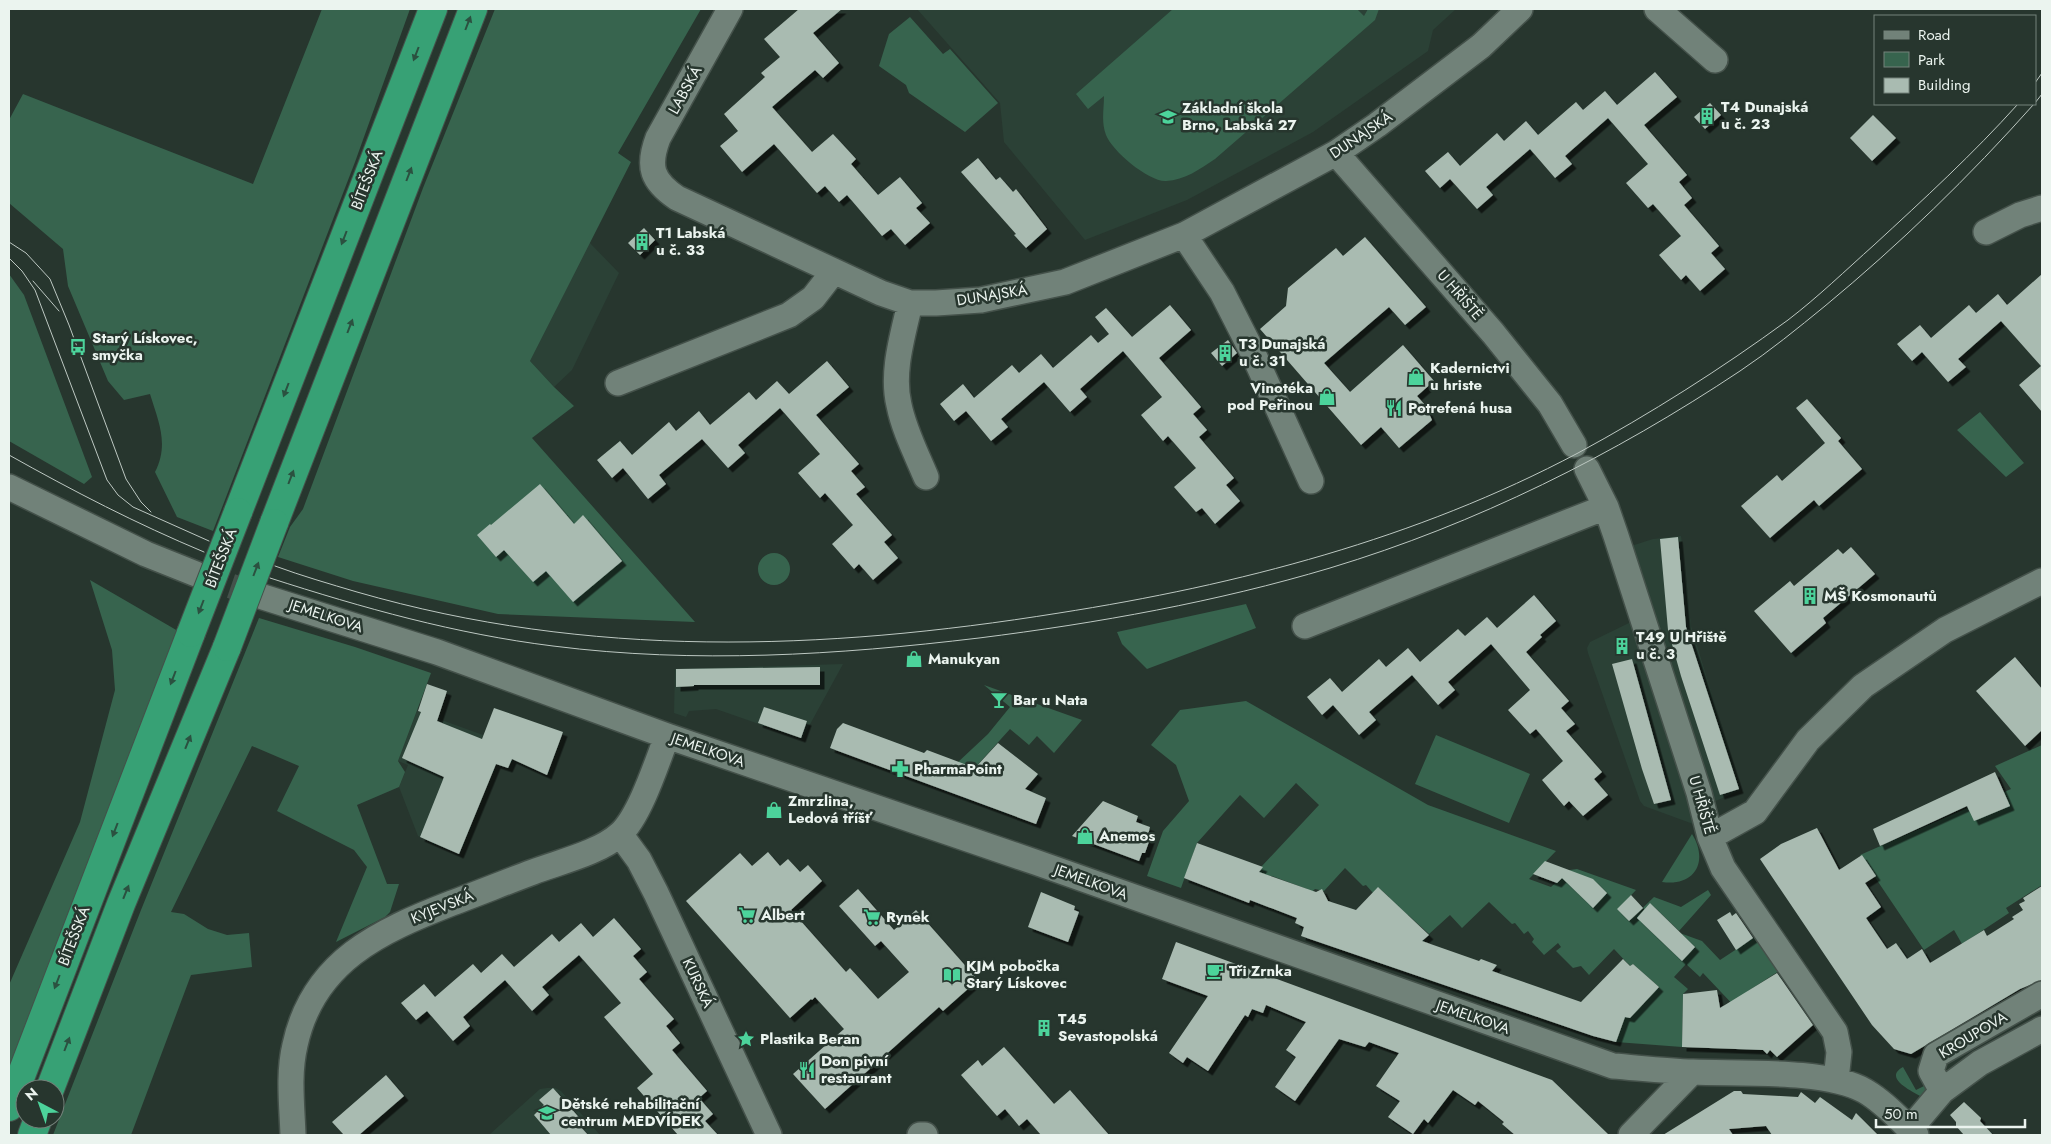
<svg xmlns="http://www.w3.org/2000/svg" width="2051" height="1144" font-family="Jost,sans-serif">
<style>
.built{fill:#2b4136}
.green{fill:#37644e}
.building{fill:#a9bbb1;filter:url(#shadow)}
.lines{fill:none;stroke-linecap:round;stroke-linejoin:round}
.minor-tunnel{stroke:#44524b;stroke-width:25;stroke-dasharray:25 12;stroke-linecap:butt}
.minor-casing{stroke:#44514a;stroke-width:28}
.highway-casing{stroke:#44514a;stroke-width:30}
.minor{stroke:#718279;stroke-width:25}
.highway{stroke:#37a175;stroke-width:28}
.tram{stroke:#bdc8c2;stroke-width:1}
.highway-bridge-casing{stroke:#44514a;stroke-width:30;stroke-linecap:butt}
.highway-bridge{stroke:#37a175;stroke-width:28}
.oneway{fill:#2b5140}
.labels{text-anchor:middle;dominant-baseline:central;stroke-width:5;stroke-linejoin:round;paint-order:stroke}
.street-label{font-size:15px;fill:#ebf4ef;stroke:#27362e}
.poi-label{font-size:15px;font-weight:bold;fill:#ebf4ef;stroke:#27362e;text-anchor:start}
</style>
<defs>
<filter id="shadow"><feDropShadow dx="4.5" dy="4.5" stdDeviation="0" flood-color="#0009"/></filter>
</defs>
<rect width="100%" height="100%" fill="#27362e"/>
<path class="built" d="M917 9H1456L1433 30 1428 51 1313 132 1187 200 1085 240 1004 142 1000 103Z
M589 242 619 273 572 370 554 387 530 361Z
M1681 536 1691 626 1741 790 1711 803 1628 547 1653 539Z
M1631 622 1696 825 1644 806 1640 801 1588 653 1587 648 1590 642Z
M843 664 802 739 716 709 689 711 686 717 674 713 675 669Z
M417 711 483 735 438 844 418 836 399 787 408 765 398 761Z
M547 1088H555L561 1091 600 1135H489L540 1089Z"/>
<path class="green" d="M322 9H410L355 162 213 531 177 517 155 472C169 444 159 423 150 394L124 400 108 381 68 286 63 249 9 203V120L23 94 253 184Z
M495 9H701L618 153 631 162 530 361 554 387 574 406 532 438 695 622 498 614 353 581 278 557 290 527 303 509 423 188Z
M1173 9H1357L1364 16 1368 9H1379L1375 20 1215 159C1200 169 1185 180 1166 181 1149 182 1112 151 1106 135 1101 122 1104 109 1104 96L1088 109 1076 94Z
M910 17 943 54 950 49 998 103 965 132 909 93 906 85 879 66 889 34Z
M9 274 24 295 92 477 84 484 9 441Z
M1980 412 2024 463 2006 477 1957 430Z
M758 569a16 16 0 1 1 32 0a16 16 0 1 1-32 0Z
M90 580 178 631 9 1072V985L80 822 115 690 112 650Z
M1246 604 1256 628 1147 669 1122 644 1117 632Z
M259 618 355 647 431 673 398 761 405 772 399 787 357 805 387 884H399L390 912 385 917 336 942 367 867 354 850 277 811 299 766 252 746 171 912 184 914 208 929 227 935 249 933 252 967 191 975 131 1135H53L141 910Z
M984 685 1082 720 1054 753 1037 736 1029 745 1010 729 972 771 956 764 988 734 1010 707Z
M1246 701 1428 805 1556 851 1529 879 1551 887 1570 870 1577 869 1636 890 1618 909 1629 921 1654 897 1681 907 1708 890 1711 895 1679 931 1650 903 1677 932 1702 941 1720 960 1755 937 1779 971 1748 991 1738 1010 1703 973 1700 977 1686 964 1674 977 1688 989 1683 994 1682 1047 1616 1042 1625 1017 1630 1018 1659 987 1633 964 1630 966 1614 949 1589 975 1581 966 1573 968 1556 951 1561 947 1558 943 1544 955 1532 942 1534 939 1528 931 1524 934 1515 923 1512 924 1489 902 1462 928 1450 915 1429 934 1408 915 1393 929 1389 897 1379 888 1373 893 1366 885 1363 886 1345 868 1324 891 1315 889 1303 900 1307 889 1272 876 1259 875 1261 867 1319 805 1296 783 1264 818 1240 795 1197 843 1181 888 1147 876 1163 831 1189 801 1176 765 1151 745 1180 710Z
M1436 735 1530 774 1509 823 1415 784Z
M2042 745V885L2006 908 2009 913 1962 944 1954 930 1924 950 1860 855 2011 789 1995 766Z
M1692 834C1709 861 1695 887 1662 882Z
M1903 1067 1916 1090 1926 1085 1931 1088 1923 1098C1917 1093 1881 1079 1903 1067Z"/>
<path class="building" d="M799 9H842L813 33 839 63 823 78 815 70 772 107 812 152 833 134 856 159 851 164 878 195 900 177 922 203 916 208 930 223 905 245 891 229 882 236 847 195 839 202 825 186 817 193 774 144 742 172 720 146 738 131 724 114 765 77 761 73 780 57 764 39Z
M1655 72 1677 97 1644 125 1687 175 1679 182 1692 198 1684 205 1719 246 1711 253 1725 269 1700 291 1686 275 1681 280 1659 255 1681 236 1653 204 1648 208 1626 183 1648 164 1608 118 1565 156 1572 164 1555 178 1530 149 1486 187 1493 195 1477 209 1450 179 1440 188 1425 171 1448 152 1460 166 1497 133 1504 141 1526 121 1538 135 1576 102 1583 110 1605 91 1617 105Z
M1710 103 1721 115 1705 129 1694 117Z
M1873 115 1896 138 1872 161 1850 138Z
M978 158 996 180 1000 177 1013 192 1016 189 1047 229 1026 248 1014 235 1016 234 961 172Z
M644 228 655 240 640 255 628 243Z
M1365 237 1426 307 1405 325 1389 307 1324 363 1350 392 1403 345 1434 381 1417 396 1425 405 1432 420 1399 448 1381 427 1361 445 1260 329 1286 306 1288 288 1336 248 1343 256Z
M2042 274V412L2019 385 2041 366 2001 321 1958 359 1966 367 1948 382 1922 352 1912 361 1897 344 1920 325 1931 338 1969 305 1976 313 1998 294 2007 305Z
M1170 305 1191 330 1159 358 1201 407 1193 414 1207 430 1199 437 1234 478 1226 485 1240 501 1215 524 1202 508 1196 512 1174 487 1196 468 1168 436 1163 441 1141 415 1162 397 1123 351 1080 389 1087 397 1070 412 1044 382 1001 419 1008 427 991 441 966 411 954 421 940 404 963 384 974 398 1012 365 1019 373 1041 354 1053 368 1091 335 1098 343 1109 334 1095 317 1106 308 1132 337Z
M1228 340 1237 353 1222 366 1211 353Z
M827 361 849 387 816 415 859 464 851 471 865 487 856 494 892 535 884 542 898 558 873 580 859 564 854 569 832 544 853 525 825 493 820 498 798 473 820 454 780 408 738 445 745 453 728 468 702 439 659 475 666 484 648 499 623 468 612 478 597 460 620 441 632 455 669 422 676 431 699 411 710 425 749 392 756 400 777 381 789 394Z
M1807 399 1841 438 1838 441 1862 469 1819 506 1814 500 1770 538 1741 506 1777 475 1782 481 1825 443 1796 408Z
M540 484 574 524 583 515 622 561 573 602 546 571 533 582 504 550 496 557 477 535 490 524 491 525Z
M1678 537 1686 627 1739 789 1720 795 1681 676 1668 630 1660 539Z
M1851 547 1875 574 1823 618 1826 623 1791 653 1754 611 1790 581 1794 586 1838 549 1843 554Z
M1534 595 1556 621 1540 635 1542 637 1526 652 1569 701 1561 708 1575 724 1566 731 1602 772 1594 779 1608 795 1583 816 1569 801 1564 806 1542 780 1563 761 1536 729 1530 734 1508 710 1530 690 1491 644 1448 682 1455 690 1438 705 1412 675 1369 712 1376 720 1359 735 1333 705 1322 715 1307 697 1330 678 1342 692 1379 659 1386 667 1408 648 1420 662 1458 629 1465 636 1487 617 1497 628Z
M2015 657 2042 689V730L2025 746 1976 691Z
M1632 659 1671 800 1654 804 1642 769 1612 664Z
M820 667V685H694V686L676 687V669Z
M427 684 447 691 437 721 482 739 494 708 563 732 547 775 512 759 508 768 496 764 459 854 420 837 444 777 402 758 421 712 418 711Z
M764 707 807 721 801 738 758 723Z
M843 723 924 753 927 750 975 768 998 743 1038 774 1025 789 1046 798 1036 824 830 748 837 729Z
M1995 772 2010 806 1974 821 1967 806 1880 846 1873 829Z
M1103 801 1138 816 1136 822 1150 827 1148 835 1151 836 1145 853H1142L1139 861 1072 836Z
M1817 828 1839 870 1862 855 1876 876 1865 883 1881 907 1866 918 1887 949 1896 943 1907 959 1922 949 1930 963 1984 930 1987 936 2014 919 2012 917 2023 910 2019 904 2025 901 2023 898 2042 886V980L2020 989 1911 1054 1894 1049 1872 1025 1760 859 1781 844Z
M1197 843 1263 867 1259 872 1316 892 1322 889 1328 901 1356 910 1378 887 1429 935 1422 941 1479 961 1481 959 1497 965 1492 971 1581 1002 1623 959 1630 966 1633 964 1659 987 1630 1018 1625 1017 1616 1042 1593 1036 1301 936 1304 927 1295 923 1297 918 1250 900 1249 903 1184 878Z
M768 852 780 866 788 859 800 872 808 865 822 881 791 910 846 972 850 968 878 999 909 972 881 941 875 946 839 906 858 889 894 930 916 910 978 980 943 1011 939 1007 825 1109 793 1074 844 1029 815 997 812 1000 811 999 790 1018 686 901 740 853 752 866Z
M1545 861 1593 879 1607 893 1593 908 1562 878 1557 883 1533 874Z
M1041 892 1075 906 1074 910 1079 912 1068 942 1028 927Z
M1631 895 1643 908 1629 921 1617 909Z
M1650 903 1695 947 1682 961 1637 918Z
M1730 912 1732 916 1736 913 1753 938 1736 950 1717 920Z
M614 918 641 949 633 956 647 972 639 979 674 1019 666 1026 680 1043 672 1050 707 1091 699 1098 713 1114 705 1121 718 1135H678L637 1088 653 1074 604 1017 621 1003 579 955 542 987 549 995 532 1011 505 980 463 1017 470 1026 453 1041 427 1011 416 1020 401 1003 424 984 435 997 473 964 481 973 502 954 514 967 552 934 559 942 581 923 593 937Z
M1176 942 1552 1080 1609 1135H1515L1502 1124 1504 1122 1478 1101 1475 1105 1453 1090 1428 1123 1424 1119 1413 1134 1388 1117 1400 1101 1376 1086 1399 1053 1369 1042 1365 1047 1339 1039 1295 1101 1275 1087 1296 1057 1286 1050 1306 1022 1266 1005 1263 1013 1252 1009 1248 1017 1245 1015 1208 1071 1187 1057 1183 1063 1169 1053 1208 996 1162 979Z
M1777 973 1813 1025 1777 1057 1770 1050 1767 1054 1763 1050 1682 1047 1683 994 1717 990 1720 1008Z
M1004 1047 1054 1104 1070 1090 1109 1135H1041L1027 1119 1019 1126 1005 1109 997 1116 961 1075 978 1060 982 1066Z
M386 1075 404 1096 359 1135H344L332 1122Z
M553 1088 583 1122 579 1125 588 1135H551L534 1115 544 1105 539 1100Z
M1734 1091H1741L1743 1094 1798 1097 1801 1092 1815 1103 1820 1097 1852 1120 1856 1113 1878 1135H1772L1766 1126 1729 1129 1733 1135H1663Z
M1964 1102 1981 1118 1980 1121 1993 1135H1964L1956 1126V1122L1950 1115Z"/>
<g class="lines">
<path class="minor-tunnel" d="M196 574 263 597"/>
<g class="minor-casing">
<path id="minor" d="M730 9 658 138C647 167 652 181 677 198L881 293 910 303H936L981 300 1065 282 1184 235 1336 153 1377 125 1481 46 1520 9
M1657 9 1715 60
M1336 153 1493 333 1550 404 1574 445
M1986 232 2020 215 2042 208
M1184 235 1222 292 1252 351 1311 481
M910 303C903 335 891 372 899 405 904 430 916 453 926 477
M618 383 789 315 813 298 834 271
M1587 469 1606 507 1616 536 1699 793 1710 837 1723 868 1835 1032 1839 1052 1836 1080
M9 487 146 554 196 574
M263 597 437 652 667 736 1035 862 1613 1066C1639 1068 1666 1071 1693 1072 1738 1074 1827 1069 1865 1091 1884 1102 1900 1120 1916 1135
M1305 626 1606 507
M620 834 639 860 656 893 769 1135
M1710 837 1755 812 1808 740 1863 686 1945 630 2042 581
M1942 1091 1931 1071 1936 1055 2042 994
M1910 1129 1942 1091 1980 1063 2042 1029
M293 1135C292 1106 288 1074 295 1045 313 961 380 931 452 903 479 893 506 882 533 872 559 862 599 853 620 834 640 816 657 762 667 736
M920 1135H925
M1631 1135 1692 1072"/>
</g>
<g class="highway-casing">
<path id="highway" d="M238 512 433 9
M274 523 473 9
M50 1089 121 904 227 647
M9 1107 191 633
M32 1135 38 1119"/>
</g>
<use href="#minor" class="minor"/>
<use href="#highway" class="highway"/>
<path class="tram" d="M2035 83 2042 73
M2035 103 2042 94
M9 242 26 253 50 279 69 325 126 479 141 502 151 512
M9 258 22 271 35 290 107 480 118 495 133 507 209 541
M33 281 59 311
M9 455C73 491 137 524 204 552
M275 566C302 576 330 584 357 592 589 659 822 651 1059 613 1238 585 1416 539 1578 453 1650 414 1721 369 1788 320 1818 297 1846 270 1874 245 1924 199 1973 154 2018 104
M270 578C363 608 456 634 553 646 695 664 837 655 979 638 1098 623 1216 602 1330 568 1476 524 1614 455 1740 371 1770 351 1798 328 1825 306 1900 244 1969 177 2034 104"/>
<g class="highway-bridge-casing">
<path id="highway-bridge" d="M191 633 238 512
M227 647 274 523"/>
</g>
<use href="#highway-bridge" class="highway-bridge"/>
</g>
<defs><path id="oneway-solid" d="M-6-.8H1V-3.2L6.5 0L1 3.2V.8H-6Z" transform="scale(1.25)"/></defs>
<g class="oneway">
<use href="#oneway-solid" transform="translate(468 23) rotate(-69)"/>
<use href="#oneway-solid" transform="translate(416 54) rotate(111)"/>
<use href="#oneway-solid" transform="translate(409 174) rotate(-69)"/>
<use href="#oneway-solid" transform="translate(344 238) rotate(111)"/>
<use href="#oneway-solid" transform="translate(350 326) rotate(-69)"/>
<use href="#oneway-solid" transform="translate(286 390) rotate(111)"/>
<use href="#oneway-solid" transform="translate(291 477) rotate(-69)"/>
<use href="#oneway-solid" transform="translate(256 569) rotate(-69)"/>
<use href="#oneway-solid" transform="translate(201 607) rotate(111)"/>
<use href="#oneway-solid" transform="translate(173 678) rotate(111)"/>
<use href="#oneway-solid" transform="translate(188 742) rotate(-68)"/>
<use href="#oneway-solid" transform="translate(115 830) rotate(111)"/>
<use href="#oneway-solid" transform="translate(126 892) rotate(-68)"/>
<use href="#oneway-solid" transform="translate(57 982) rotate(111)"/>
<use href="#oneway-solid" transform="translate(67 1044) rotate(-69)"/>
</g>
<defs>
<g id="building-bare" transform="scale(1.35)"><path d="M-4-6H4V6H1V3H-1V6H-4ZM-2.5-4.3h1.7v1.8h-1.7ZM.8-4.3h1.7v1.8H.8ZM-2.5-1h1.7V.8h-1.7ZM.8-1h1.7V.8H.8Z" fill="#4cd39b" stroke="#27362e" stroke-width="2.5" paint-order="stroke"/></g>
<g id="school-bare" transform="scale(1.35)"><path d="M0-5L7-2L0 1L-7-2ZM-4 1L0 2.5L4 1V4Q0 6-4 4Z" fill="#4cd39b" stroke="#27362e" stroke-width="2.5" paint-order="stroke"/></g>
<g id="bus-bare" transform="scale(1.35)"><path d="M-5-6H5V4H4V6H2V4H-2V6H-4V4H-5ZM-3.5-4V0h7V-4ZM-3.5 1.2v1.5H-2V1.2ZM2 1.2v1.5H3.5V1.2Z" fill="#4cd39b" stroke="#27362e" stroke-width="2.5" paint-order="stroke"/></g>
<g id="shop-bare" transform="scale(1.35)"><path d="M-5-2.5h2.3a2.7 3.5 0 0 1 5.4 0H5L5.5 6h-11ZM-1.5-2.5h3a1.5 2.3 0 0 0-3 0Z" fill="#4cd39b" stroke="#27362e" stroke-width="2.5" paint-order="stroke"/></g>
<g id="restaurant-bare" transform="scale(1.35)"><path d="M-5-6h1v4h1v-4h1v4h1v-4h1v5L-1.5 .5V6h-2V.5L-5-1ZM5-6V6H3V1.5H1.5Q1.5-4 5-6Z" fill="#4cd39b" stroke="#27362e" stroke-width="2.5" paint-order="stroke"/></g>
<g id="bar-bare" transform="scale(1.35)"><path d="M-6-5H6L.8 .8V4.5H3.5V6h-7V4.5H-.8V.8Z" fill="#4cd39b" stroke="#27362e" stroke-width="2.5" paint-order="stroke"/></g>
<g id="pharmacy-bare" transform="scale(1.35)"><path d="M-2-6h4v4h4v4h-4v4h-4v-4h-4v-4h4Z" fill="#4cd39b" stroke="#27362e" stroke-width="2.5" paint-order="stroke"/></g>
<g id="supermarket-bare" transform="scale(1.35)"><path d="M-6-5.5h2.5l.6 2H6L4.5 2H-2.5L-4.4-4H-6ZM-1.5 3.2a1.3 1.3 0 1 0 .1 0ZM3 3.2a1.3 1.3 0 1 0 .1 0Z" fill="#4cd39b" stroke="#27362e" stroke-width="2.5" paint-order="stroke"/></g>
<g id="cafe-bare" transform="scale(1.35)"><path d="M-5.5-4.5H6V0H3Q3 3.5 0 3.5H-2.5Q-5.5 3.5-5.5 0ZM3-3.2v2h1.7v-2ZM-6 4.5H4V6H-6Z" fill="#4cd39b" stroke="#27362e" stroke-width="2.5" paint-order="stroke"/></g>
<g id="library-bare" transform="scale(1.35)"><path d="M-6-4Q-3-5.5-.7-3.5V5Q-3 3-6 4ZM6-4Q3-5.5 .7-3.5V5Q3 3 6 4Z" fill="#4cd39b" stroke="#27362e" stroke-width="2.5" paint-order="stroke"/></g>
<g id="sight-bare" transform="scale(1.35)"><path d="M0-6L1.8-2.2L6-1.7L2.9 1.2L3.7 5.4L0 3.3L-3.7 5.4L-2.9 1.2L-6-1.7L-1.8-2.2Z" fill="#4cd39b" stroke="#27362e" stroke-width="2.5" paint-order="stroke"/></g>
</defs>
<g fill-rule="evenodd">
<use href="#building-bare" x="1707" y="116"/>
<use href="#school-bare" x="1168" y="117"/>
<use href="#building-bare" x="642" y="242"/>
<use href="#bus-bare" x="78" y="347"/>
<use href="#building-bare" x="1225" y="353"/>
<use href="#shop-bare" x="1416" y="377"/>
<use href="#shop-bare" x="1327" y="397"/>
<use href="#restaurant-bare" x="1394" y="408"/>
<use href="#building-bare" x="1810" y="596"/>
<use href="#building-bare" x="1622" y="646"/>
<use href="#shop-bare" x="914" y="659"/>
<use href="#bar-bare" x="999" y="700"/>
<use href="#pharmacy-bare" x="900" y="769"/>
<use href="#shop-bare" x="774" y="810"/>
<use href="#shop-bare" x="1085" y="836"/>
<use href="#supermarket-bare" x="747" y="915"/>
<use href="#supermarket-bare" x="872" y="917"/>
<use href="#cafe-bare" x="1215" y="971"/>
<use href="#library-bare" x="952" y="975"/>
<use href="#building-bare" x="1044" y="1028"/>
<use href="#sight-bare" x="746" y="1039"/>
<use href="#restaurant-bare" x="807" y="1070"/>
<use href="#school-bare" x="547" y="1113"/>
</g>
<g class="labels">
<g class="street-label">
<text transform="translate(685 90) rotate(-61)">LABSKÁ</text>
<text transform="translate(1361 135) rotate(-34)">DUNAJSKÁ</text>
<text transform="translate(367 180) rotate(-69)">BÍTEŠSKÁ</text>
<text transform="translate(992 295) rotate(-9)">DUNAJSKÁ</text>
<text transform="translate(1460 295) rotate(49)">U HŘIŠTĚ</text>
<text transform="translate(221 558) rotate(-69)">BÍTEŠSKÁ</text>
<text transform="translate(326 616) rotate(18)">JEMELKOVA</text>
<text transform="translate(708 750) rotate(19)">JEMELKOVA</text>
<text transform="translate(1702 805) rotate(74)">U HŘIŠTĚ</text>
<text transform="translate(1091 882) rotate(20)">JEMELKOVA</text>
<text transform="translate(442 907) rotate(-22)">KYJEVSKÁ</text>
<text transform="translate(74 936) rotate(-69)">BÍTEŠSKÁ</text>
<text transform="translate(698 983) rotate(65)">KURSKÁ</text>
<text transform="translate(1473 1017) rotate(19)">JEMELKOVA</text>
<text transform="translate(1973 1035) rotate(-31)">KROUPOVA</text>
</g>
<g class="poi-label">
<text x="1721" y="107">T4 Dunajská<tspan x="1721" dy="17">u č. 23</tspan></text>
<text x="1182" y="108">Základní škola<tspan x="1182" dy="17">Brno, Labská 27</tspan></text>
<text x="656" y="233">T1 Labská<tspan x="656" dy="17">u č. 33</tspan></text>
<text x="92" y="338">Starý Lískovec,<tspan x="92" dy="17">smyčka</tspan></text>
<text x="1239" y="344">T3 Dunajská<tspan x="1239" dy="17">u č. 31</tspan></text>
<text x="1430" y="368">Kadernictvi<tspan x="1430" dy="17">u hriste</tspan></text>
<text x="1313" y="388" text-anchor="end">Vinotéka<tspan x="1313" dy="17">pod Peřinou</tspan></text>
<text x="1408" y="408">Potrefená husa</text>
<text x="1824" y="596">MŠ Kosmonautů</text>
<text x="1636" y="637">T49 U Hřiště<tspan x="1636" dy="17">u č. 3</tspan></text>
<text x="928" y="659">Manukyan</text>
<text x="1013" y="700">Bar u Nata</text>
<text x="914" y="769">PharmaPoint</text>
<text x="788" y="801">Zmrzlina,<tspan x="788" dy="17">Ledová tříšť</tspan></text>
<text x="1099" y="836">Anemos</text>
<text x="761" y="915">Albert</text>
<text x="886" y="917">Rynek</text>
<text x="966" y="966">KJM pobočka<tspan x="966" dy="17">Starý Lískovec</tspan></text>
<text x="1229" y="971">Tři Zrnka</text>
<text x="1058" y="1019">T45<tspan x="1058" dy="17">Sevastopolská</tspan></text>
<text x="760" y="1039">Plastika Beran</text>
<text x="821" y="1061">Don pivní<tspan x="821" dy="17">restaurant</tspan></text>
<text x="561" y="1104">Dětské rehabilitační<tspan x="561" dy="17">centrum MEDVÍDEK</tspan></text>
</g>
</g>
<rect width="2051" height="1144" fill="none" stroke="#ebf4ef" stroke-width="20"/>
<rect x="1874" y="15" width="162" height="90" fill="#27362e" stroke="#75827b"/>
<rect x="1884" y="31" width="25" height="8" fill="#718279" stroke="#75827b"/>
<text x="1918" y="40" font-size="15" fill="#ebf4ef">Road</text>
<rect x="1884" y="52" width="25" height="15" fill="#37644e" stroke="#75827b"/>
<text x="1918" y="65" font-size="15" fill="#ebf4ef">Park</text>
<rect x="1884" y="78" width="25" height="15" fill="#a9bbb1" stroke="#75827b"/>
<text x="1918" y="90" font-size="15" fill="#ebf4ef">Building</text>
<g transform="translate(40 1104) rotate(319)"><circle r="24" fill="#27362e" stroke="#75827b"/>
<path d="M0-4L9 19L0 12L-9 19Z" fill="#4cd39b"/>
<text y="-8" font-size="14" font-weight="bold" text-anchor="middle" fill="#ebf4ef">N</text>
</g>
<path d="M1876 1119v8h149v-8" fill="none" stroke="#ebf4ef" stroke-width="2.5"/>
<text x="1884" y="1119" font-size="15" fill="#ebf4ef" stroke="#27362e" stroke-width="4" paint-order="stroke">50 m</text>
</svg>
